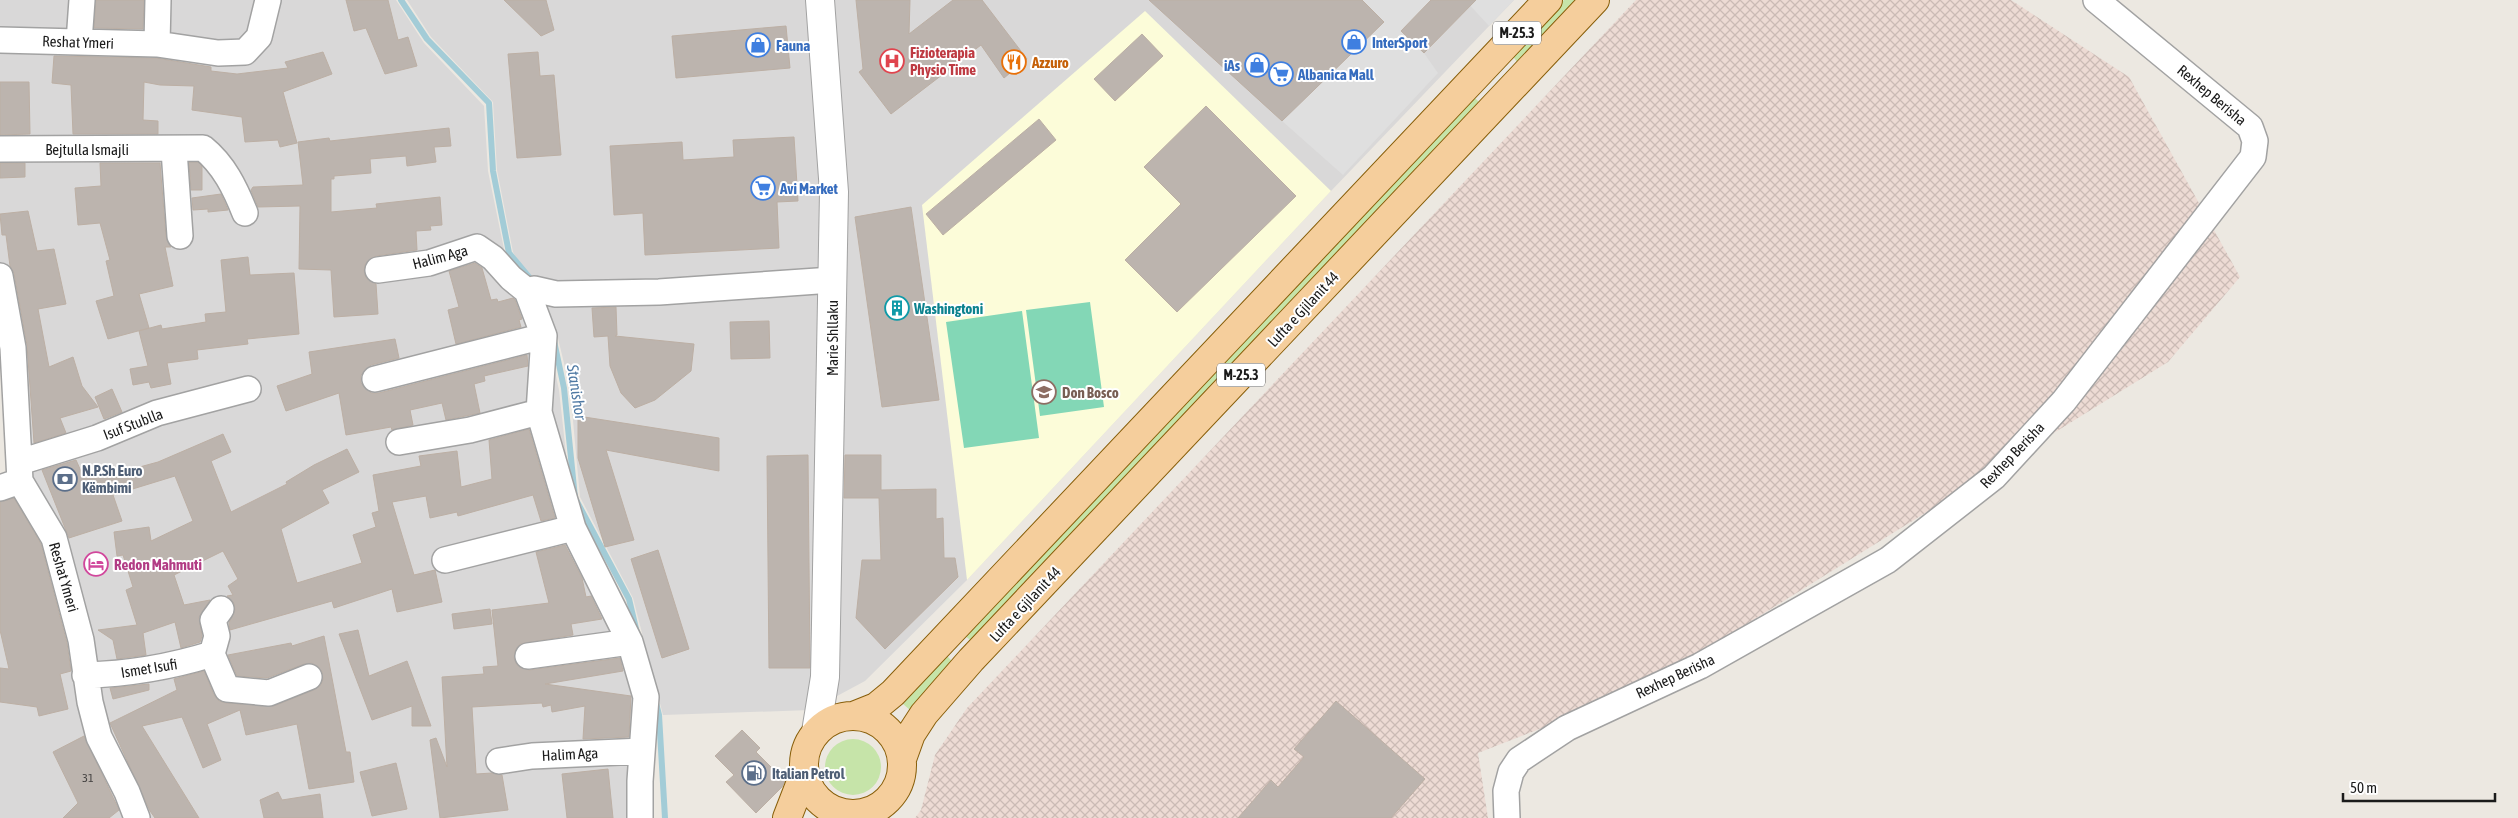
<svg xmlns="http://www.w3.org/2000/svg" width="2518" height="818" font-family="'Asap Condensed',sans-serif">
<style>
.residential{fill:#d9d8d8}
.education{fill:#fcfcd9}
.military{fill:url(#military-cross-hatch)}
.grass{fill:#c6e4a9}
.pitch{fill:#83d7b6}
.parking{fill:#dfdfdf}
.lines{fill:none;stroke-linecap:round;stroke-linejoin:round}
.stream{stroke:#a3ccd7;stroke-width:6}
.building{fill:#bcb4ae;stroke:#bcafa4}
.minor-casing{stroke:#a2a2a2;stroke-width:28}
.tertiary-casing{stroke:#a2a2a2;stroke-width:30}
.primary-casing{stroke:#885e09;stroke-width:30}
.minor{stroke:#fff;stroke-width:25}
.tertiary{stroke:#fff;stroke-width:28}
.primary{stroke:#f5ce9c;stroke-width:28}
.labels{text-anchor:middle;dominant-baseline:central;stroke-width:4;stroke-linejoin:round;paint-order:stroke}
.number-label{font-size:12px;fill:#434140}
.shield{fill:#fff;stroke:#5f5f5f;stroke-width:1}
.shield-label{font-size:14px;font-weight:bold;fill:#1b1b1b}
.street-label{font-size:15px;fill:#1b1b1b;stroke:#fff}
.shop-label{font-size:15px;font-weight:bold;fill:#366cbe;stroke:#fff;text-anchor:start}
.health-label{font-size:15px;font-weight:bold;fill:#be3a42;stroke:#fff;text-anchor:start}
.food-label{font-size:15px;font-weight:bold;fill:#c56008;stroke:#fff;text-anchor:start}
.culture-label{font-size:15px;font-weight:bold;fill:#0d838f;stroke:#fff;text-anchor:start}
.education-label{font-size:15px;font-weight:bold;fill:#785e54;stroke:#fff;text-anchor:start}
.service-label{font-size:15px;font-weight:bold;fill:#4e5e75;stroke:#fff;text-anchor:start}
.hotel-label{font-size:15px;font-weight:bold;fill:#b23c85;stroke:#fff;text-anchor:start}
.water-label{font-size:16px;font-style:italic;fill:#4f79a3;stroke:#fff}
</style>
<defs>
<pattern id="military-cross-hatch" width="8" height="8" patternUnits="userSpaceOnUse" patternTransform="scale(1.25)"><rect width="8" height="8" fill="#eddbd4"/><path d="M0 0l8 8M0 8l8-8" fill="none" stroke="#cbbbb5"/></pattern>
</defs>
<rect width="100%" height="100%" fill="#ece8e1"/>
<path class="residential" d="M0 0H396L424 43 484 106 488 171 505 254 546 330 559 390 571 499 625 601 655 716 642 751 651 818H138L81 640 13 451 0 367Z
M407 0H1514L1331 191 967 580 865 681 811 710 663 715 633 598 580 497 570 388 555 326 513 252 497 170 493 102 431 37Z
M0 473 5 495 50 591 73 671 136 818H0Z"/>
<path class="education" d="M1145 11 1331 191 967 580 922 205Z"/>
<path class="military" d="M1636 0H2011L2129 77 2240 277 2168 362 1642 689 1478 753 1488 818H915L921 810 935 755 967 708Z"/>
<path class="grass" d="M1564 0H1577L1517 62 1512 55Z
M1472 95 1480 103 973 642 965 636Z
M947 656 953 662 910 710 903 704Z
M825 767a28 28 0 1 1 56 0a28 28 0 1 1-56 0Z"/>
<path class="pitch" d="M1090 302 1104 407 1040 416 1026 310Z
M1022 311 1039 438 964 448 946 322Z"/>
<path class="parking" d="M1362 0H1431L1401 31 1424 53 1438 73 1343 175 1282 121 1384 22Z
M1465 0H1514L1489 26Z"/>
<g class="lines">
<path class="stream" d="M401 0 427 39 489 103 493 171 509 253 534 283
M554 341 564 388 575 498 629 599 637 633
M656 703 659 715 665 818"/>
</g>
<path class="building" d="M96 0H144L143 29 94 28Z
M346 0H388L398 40 408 37 417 66 385 74 366 28 354 31Z
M504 0H546L554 30 541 36Z
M856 0H910L909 34 953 0H982L1027 59 1004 78 981 45 891 114 859 72 863 69Z
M1149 0H1362L1384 22 1282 121Z
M1431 0H1476L1424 53 1401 31Z
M786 26 790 68 676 78 672 36Z
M1142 34 1163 56 1115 101 1094 79Z
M323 52 332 74 283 92 297 143 280 147 278 140 245 142 242 117 192 110 194 86 160 85 144 82 143 120 158 121V134H73L71 85 52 83 54 56 156 58 211 67V71L237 74 288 68 285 62Z
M538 52 540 76 554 75 561 155 517 158 508 54Z
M0 82H29L30 134 0 135Z
M1206 106 1296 196 1177 312 1125 260 1181 204 1144 167Z
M1039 119 1056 140 943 235 926 214Z
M449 128 451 146 434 147 436 162 407 166 406 156 370 159 371 173 334 176V179H331V212L377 208 376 204 440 197 442 225 430 226 431 230 416 231 417 250 376 256 365 264 364 271 366 278 376 284 378 314 334 317 331 270 299 269 300 206 258 207 251 190 253 187 303 185 298 142 329 138 330 141Z
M794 137 798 201 777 202 779 248 645 255 643 213 614 215 610 146 682 142 683 160 734 157 733 140Z
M189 162H198L202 166V190H191Z
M0 163H25V177L0 178Z
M100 163H160L166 237 171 247H165L173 286 139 294 149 328 108 339 96 301 114 296 106 261 110 260 100 223 78 225 75 188 101 186Z
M221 194 228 210 208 212V209L193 210 192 198Z
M911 207 939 400 882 407 855 217Z
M28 211 37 251 54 249 66 304 38 309 49 367 73 357 82 386 98 407 60 418 66 433 34 443 27 345 14 273 10 266 6 235H2L0 214Z
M248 257 250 275 294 273 299 334 247 339 248 344 197 350 198 359 167 363 171 384 151 388 149 382 133 385 130 369 148 366 139 331 161 325 162 329 206 322 205 314 226 312 221 260Z
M475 263 482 268 491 300 497 299 498 302 513 298 515 300 522 319 519 320 521 327 456 344 448 310 459 307 449 271Z
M616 307 617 335 615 336 694 344 691 371 655 400 635 408 621 393 610 366 608 336 594 337 592 308Z
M769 321 770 358 731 359 730 322Z
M395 339 399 358 371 365 361 375V383L371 393H379L527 355 528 366 484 376 485 381 474 384 480 413 446 420 442 403 410 410 413 425 392 430 391 427 346 435 339 393 286 411 277 386 312 374 309 352Z
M112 389 122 412 104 419 95 397Z
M578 416 719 438V471L606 450 634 540 605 547 578 458Z
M529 429 555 518 541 521 533 495 458 516 457 512 430 518 426 496 392 502 414 575 435 570 442 602 397 612 392 589 334 608 332 601 230 630 229 623 235 610 234 603 227 596 233 595 228 586 238 579 223 551 174 575 184 605 210 600 199 617 202 636 200 642 181 648 175 622 143 633 146 655 117 659 113 640 98 630 137 625 126 590 133 587 123 555 117 556 114 532 149 527 151 541 193 521 175 476 113 495 122 521 69 538 42 470 76 460 84 478 125 468V471L158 462 223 434 231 452 211 461 231 512 287 484 286 482 314 465 347 449 359 472 322 490 329 503 281 529 297 583 362 563 353 535 376 527 372 513 379 511 373 475 421 466 419 456 457 451 461 487 492 479 489 440Z
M808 455 810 668H769L767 456Z
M845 455H881V490L936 489V519L943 518 944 558H955L958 577 885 649 856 618 862 560H881L879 498H844Z
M14 498 41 544 67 643 71 671 60 674 68 709 39 716 37 707 0 702V668L9 669 0 630V502Z
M565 545 582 578 586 597 591 596 602 619 571 624 573 635 520 644 515 651 514 658 517 665 529 670 620 658 623 671 545 684 631 696 629 737 583 739 585 706 552 712 551 705 543 707 542 703 472 707 476 774 492 773 502 775 508 810 440 818 430 740 436 738 447 767 442 677 484 674 483 667 498 666 492 610 549 603 536 552Z
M658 550 689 649 662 658 631 559Z
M490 609 492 624 454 629 452 614Z
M358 630 369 676 407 661 431 726H412V706L372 720 339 634Z
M324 636 346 752H350L354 782 309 789 297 724 246 735 240 710 207 724 221 760 203 768 182 717 142 726 199 818H155L150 811 110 723 177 690 174 679 204 671 214 695 219 701 226 703 274 706 314 690 321 685 323 679 322 671 312 663 304 664 267 678 237 676 228 655 291 643 292 646Z
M149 684V690L113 699 110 688Z
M1336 701 1425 779 1391 818H1238L1271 780 1278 787 1304 757 1294 749Z
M742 730 760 748 756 752 785 781 782 787 756 813 726 782 734 775 715 756Z
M84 736 119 810 109 818H63L78 803 53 752Z
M396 763 407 809 372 816 360 772Z
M608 769 613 818H567L562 774Z
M278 792 282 800 320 794 323 818H264L260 800Z"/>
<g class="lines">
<g class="minor-casing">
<path id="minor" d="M0 40 157 44 218 53 245 52 259 37 268 0
M79 42 82 0
M157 44 158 0
M0 149 203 148C224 165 235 188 245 213
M174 150 180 236
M378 270 429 263 477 247 493 258 511 278 527 291 544 336 539 412 573 528 630 642 646 697 640 781V818
M0 276 13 348 20 481 54 538 81 640 90 702 99 737 127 792 137 818
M527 291 534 289 556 294 659 292 832 280
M375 379 544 336
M399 442 470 430 539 412
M20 462 97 438 157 413 248 389
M0 488 20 481
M445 560 573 528
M221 609 213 620 217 636 212 654 227 689 269 693 309 677
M528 656 630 642
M85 675C129 674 170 667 212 654
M499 761 532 756 642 751
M1507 818 1506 791 1511 772 1519 760 1567 728 1700 666 1888 560 1994 477 2064 401 2253 157 2255 141 2250 127 2096 0"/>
</g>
<g class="tertiary-casing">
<path id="tertiary" d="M816 732 825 677 834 192 820 0"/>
</g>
<g class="primary-casing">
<path id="primary" d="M856 715 876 707 893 693 1548 0
M804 765a49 49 0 1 1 98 0a49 49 0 1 1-98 0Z
M902 759 911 734 924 714 971 660 1595 0
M787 818 804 774"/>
</g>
<use href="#minor" class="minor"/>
<use href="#tertiary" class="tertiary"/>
<use href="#primary" class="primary"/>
</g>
<defs>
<g id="shop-ring" transform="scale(1.25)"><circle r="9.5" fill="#fff" stroke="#3f7fe0" stroke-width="1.5"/><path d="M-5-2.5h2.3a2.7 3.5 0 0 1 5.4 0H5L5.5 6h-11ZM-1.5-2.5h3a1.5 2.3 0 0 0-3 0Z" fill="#3f7fe0"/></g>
<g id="hospital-ring" transform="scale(1.25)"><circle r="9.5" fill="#fff" stroke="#e0444e" stroke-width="1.5"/><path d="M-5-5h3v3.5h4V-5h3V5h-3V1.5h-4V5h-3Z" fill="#e0444e"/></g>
<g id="restaurant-ring" transform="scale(1.25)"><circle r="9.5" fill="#fff" stroke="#e8710a" stroke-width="1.5"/><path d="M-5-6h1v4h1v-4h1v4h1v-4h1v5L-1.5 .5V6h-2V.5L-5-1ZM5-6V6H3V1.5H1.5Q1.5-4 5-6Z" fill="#e8710a"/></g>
<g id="supermarket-ring" transform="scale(1.25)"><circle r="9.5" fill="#fff" stroke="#3f7fe0" stroke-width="1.5"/><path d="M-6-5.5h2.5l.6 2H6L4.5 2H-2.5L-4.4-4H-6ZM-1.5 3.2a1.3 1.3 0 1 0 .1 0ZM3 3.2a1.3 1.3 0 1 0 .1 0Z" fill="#3f7fe0"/></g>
<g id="building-ring" transform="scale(1.25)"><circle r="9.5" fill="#fff" stroke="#0f9aa8" stroke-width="1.5"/><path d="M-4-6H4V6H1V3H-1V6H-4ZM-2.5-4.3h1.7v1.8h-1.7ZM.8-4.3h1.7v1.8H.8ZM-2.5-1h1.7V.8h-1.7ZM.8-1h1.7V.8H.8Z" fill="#0f9aa8"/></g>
<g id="school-ring" transform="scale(1.25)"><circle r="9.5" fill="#fff" stroke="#8d6e63" stroke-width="1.5"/><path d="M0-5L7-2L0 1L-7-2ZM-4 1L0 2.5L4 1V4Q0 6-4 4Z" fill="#8d6e63"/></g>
<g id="bank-ring" transform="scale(1.25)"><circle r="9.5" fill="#fff" stroke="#5c6f8a" stroke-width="1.5"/><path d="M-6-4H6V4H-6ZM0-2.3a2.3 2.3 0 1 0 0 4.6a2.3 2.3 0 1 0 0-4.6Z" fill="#5c6f8a"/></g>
<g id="hotel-ring" transform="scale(1.25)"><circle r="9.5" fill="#fff" stroke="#d1479c" stroke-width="1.5"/><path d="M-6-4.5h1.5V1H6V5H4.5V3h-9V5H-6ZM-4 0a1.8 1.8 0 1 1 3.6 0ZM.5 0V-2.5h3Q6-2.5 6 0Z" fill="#d1479c"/></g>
<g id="fuel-ring" transform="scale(1.25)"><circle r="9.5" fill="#fff" stroke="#5c6f8a" stroke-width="1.5"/><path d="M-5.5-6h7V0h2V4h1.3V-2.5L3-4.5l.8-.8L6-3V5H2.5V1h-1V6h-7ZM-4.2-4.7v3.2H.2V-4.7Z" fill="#5c6f8a"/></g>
</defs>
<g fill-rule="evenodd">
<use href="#shop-ring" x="1354" y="42"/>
<use href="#shop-ring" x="758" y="45"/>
<use href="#hospital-ring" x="892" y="61"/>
<use href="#restaurant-ring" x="1014" y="62"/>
<use href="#shop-ring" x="1257" y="65"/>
<use href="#supermarket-ring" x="1281" y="74"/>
<use href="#supermarket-ring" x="763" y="188"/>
<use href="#building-ring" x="897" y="308"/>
<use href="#school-ring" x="1044" y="392"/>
<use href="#bank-ring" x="65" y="479"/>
<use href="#hotel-ring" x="96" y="564"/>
<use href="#fuel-ring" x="754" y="773"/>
</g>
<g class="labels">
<g class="number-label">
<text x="88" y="778">31</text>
</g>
<g class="shield">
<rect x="1493" y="21.5" width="48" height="23" rx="4"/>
<rect x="1217" y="363.5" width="48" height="23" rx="4"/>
</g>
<g class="shield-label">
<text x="1517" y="33">M-25.3</text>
<text x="1241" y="375">M-25.3</text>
</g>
<g class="street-label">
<text transform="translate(78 42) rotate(2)">Reshat Ymeri</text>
<text transform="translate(2212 95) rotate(40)">Rexhep Berisha</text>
<text x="87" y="149">Bejtulla Ismajli</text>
<text transform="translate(440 257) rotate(-15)">Halim Aga</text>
<text transform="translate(1303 309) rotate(-47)">Lufta e Gjilanit 44</text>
<text transform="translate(832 338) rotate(-90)">Marie Shllaku</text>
<text transform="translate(133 424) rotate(-21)">Isuf Stublla</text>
<text transform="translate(2012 455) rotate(-46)">Rexhep Berisha</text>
<text transform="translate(64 577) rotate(74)">Reshat Ymeri</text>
<text transform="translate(1025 604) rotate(-47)">Lufta e Gjilanit 44</text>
<text transform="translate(149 668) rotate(-9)">Ismet Isufi</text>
<text transform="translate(1675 676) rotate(-25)">Rexhep Berisha</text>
<text transform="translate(570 754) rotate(-3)">Halim Aga</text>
</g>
<g class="shop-label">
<text x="1372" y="42">InterSport</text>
<text x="776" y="45">Fauna</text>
<text x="1240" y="65" text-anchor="end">iAs</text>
<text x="1298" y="74">Albanica Mall</text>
<text x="780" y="188">Avi Market</text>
</g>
<g class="health-label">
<text x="910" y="52">Fizioterapia<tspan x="910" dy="17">Physio Time</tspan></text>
</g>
<g class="food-label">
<text x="1032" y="62">Azzuro</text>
</g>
<g class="culture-label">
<text x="914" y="308">Washingtoni</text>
</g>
<g class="education-label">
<text x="1062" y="392">Don Bosco</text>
</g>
<g class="service-label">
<text x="82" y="470">N.P.Sh Euro<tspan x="82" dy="17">Këmbimi</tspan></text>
<text x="772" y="773">Italian Petrol</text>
</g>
<g class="hotel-label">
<text x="114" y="564">Redon Mahmuti</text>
</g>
<g class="water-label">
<text transform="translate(577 392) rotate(81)">Stanishor</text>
</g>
</g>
<path d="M2343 793v8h152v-8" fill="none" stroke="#1b1b1b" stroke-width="2.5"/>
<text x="2350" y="793" font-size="15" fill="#1b1b1b" stroke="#ffffff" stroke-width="4" paint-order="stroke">50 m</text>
</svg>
